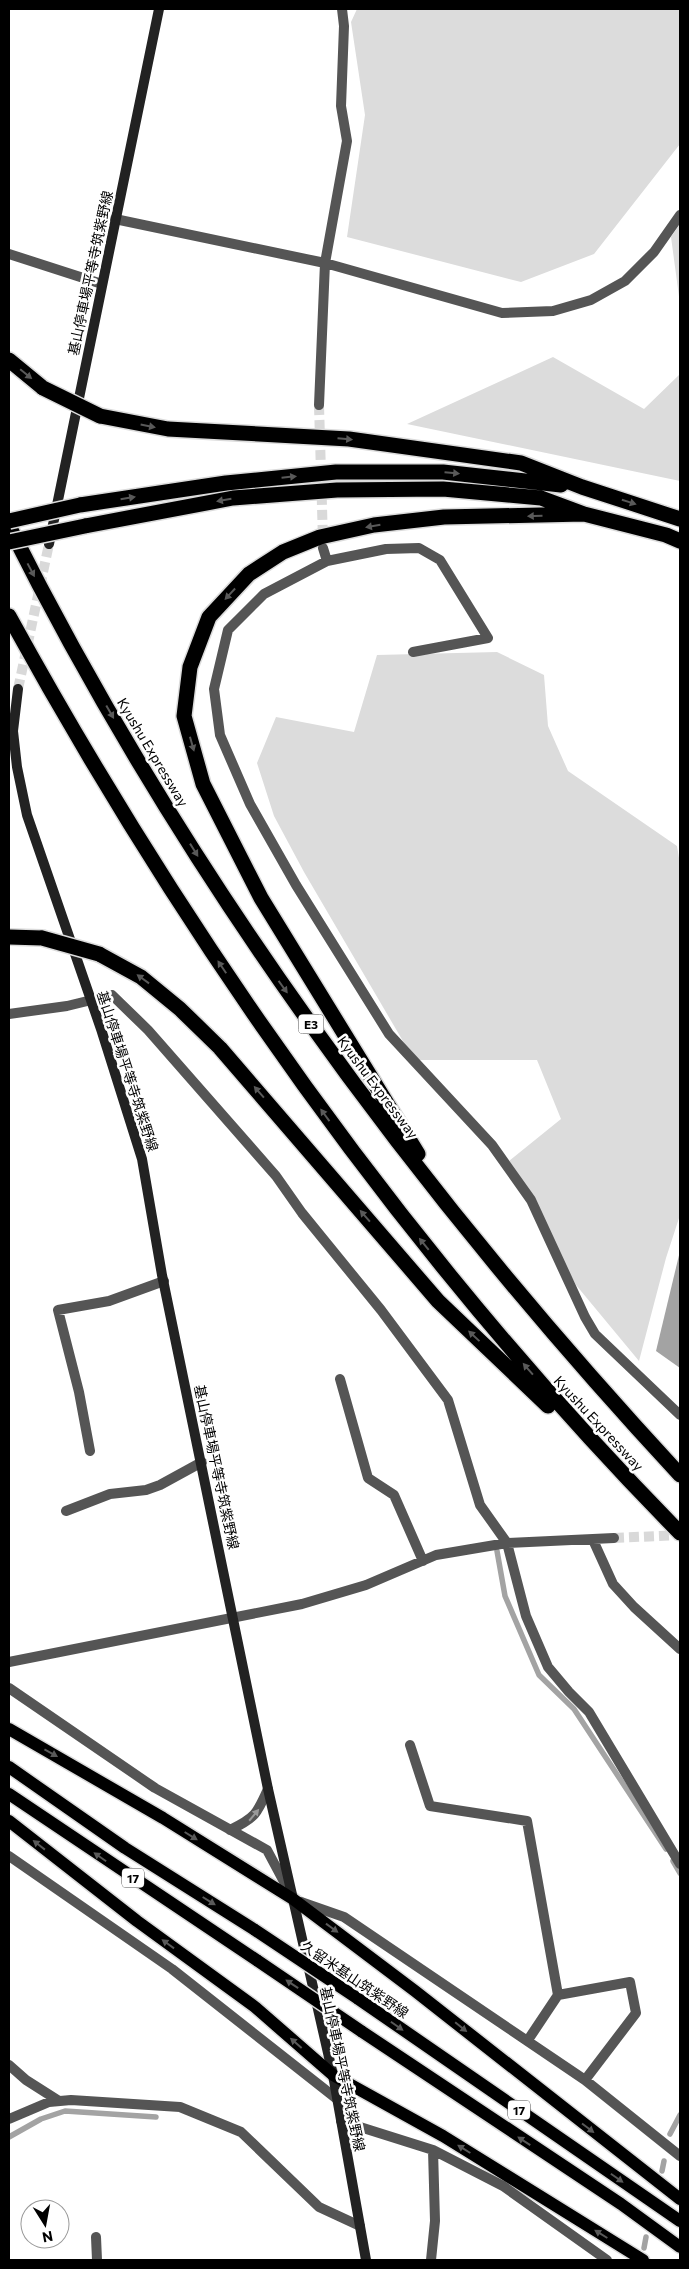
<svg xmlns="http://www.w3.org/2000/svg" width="689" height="2269" font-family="Commissioner,'Noto Sans JP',sans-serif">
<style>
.green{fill:#dcdcdc}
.water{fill:#a3a3a3}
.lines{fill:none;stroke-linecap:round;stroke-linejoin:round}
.stream{stroke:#a3a3a3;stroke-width:5.5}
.street-tunnel{stroke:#d9d9d9;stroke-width:10;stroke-dasharray:10 5;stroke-linecap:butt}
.secondary-tunnel{stroke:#d9d9d9;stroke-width:10;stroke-dasharray:10 5;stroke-linecap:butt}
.primary-casing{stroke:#dbdbdb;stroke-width:15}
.highway-casing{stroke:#dbdbdb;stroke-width:18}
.street{stroke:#555;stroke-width:10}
.secondary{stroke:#222;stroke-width:10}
.primary{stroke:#000;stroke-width:12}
.highway{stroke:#000;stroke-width:15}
.primary-bridge-casing{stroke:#dbdbdb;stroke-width:15;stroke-linecap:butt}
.highway-bridge-casing{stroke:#dbdbdb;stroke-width:18;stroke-linecap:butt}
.primary-bridge{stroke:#000;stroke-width:12}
.highway-bridge{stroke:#000;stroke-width:15}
.oneway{fill:#595959}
.oneway2{fill:#999}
.labels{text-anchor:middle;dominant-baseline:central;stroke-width:5;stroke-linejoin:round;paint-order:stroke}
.shield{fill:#fff;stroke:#4c4c4c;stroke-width:1}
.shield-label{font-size:12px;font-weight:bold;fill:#000}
.street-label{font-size:14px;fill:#000;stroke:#fff}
</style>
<rect width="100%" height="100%" fill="#fff"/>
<path class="green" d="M357 9H680V144L594 254 521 282 347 237 365 115 351 22Z
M680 224V304L671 237Z
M553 357 644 409 680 374V481L407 424Z
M497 652 544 675 548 726 568 771 677 846 680 864V1215L666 1258 639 1361 576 1285 509 1161 561 1119 537 1060H414L304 872 274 816 257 763 276 717 354 732 377 655Z"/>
<path class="water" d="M680 1251V1368L656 1351Z"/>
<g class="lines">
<path class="stream" d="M497 1551 505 1596 539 1675 574 1709 666 1849
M673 1861 680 1873
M670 2134 680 2115
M9 2137 41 2119 65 2111 156 2117
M662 2171 664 2161
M644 2248 646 2237"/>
<path class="street-tunnel" d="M319 405 323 541
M614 1538 680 1535"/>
<path class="secondary-tunnel" d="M18 689 49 544"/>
<g class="primary-casing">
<path id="primary" d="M9 1729 163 1818 293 1899 415 1991 680 2199
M9 1767 125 1848 255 1930
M9 1794 258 1961
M9 1821 137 1921 255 2007 333 2075 443 2136 643 2260
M357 1998 680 2221
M361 2031 621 2204 680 2247"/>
</g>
<g class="highway-casing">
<path id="highway" d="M9 360 43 388
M100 416 168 429 349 439 521 463 582 487 680 519
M80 505 226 483 336 472H443L561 485
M9 526C183 874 416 1190 680 1475
M85 526 233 498 337 490 443 489 541 498 584 514 666 535 680 541
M9 616C192 949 413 1261 680 1533
M9 937 42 938
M99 954 141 977 180 1009 220 1048 438 1301 548 1406
M418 1154 261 898 203 784 184 716 190 667 209 617 249 574 283 552 320 537 374 525 444 517 584 514"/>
</g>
<path class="street" d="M115 219 325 263 502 313 553 311 591 300 625 281 654 252 680 215
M9 254 102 284
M319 405 325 263 347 141 341 106 344 26 342 9
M323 548 327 561
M413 652 488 638 440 560 419 548 386 549 327 561 264 594 228 630 214 689 220 735 250 804 296 885 389 1034 492 1145 531 1200 585 1317 595 1334 680 1415
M9 1014 67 1006 112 995 148 1030 276 1176 302 1213 381 1310 448 1400 480 1505 507 1543 526 1616 548 1667 569 1692 589 1712 680 1864
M340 1379 368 1478 394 1495 423 1561
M90 1451 79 1392 58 1310 109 1301 164 1281
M66 1511 110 1494 146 1490 160 1485 202 1462
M593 1540 613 1584 634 1607 680 1649
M9 1662 302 1604 366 1585 436 1555 507 1543 614 1538
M9 1688 155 1788 267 1850 290 1893
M410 1745 430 1806 527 1821 558 1995 528 2040
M230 1830C255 1818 257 1814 268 1789
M9 1856 172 1969 337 2099
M301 1902 344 1917 585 2080 680 2156
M558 1995 630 1982 636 2013 585 2080
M9 2065 26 2080 59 2101
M9 2119 49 2102 71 2100 180 2107 241 2132 319 2207 360 2226
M341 2121 433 2150 503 2186 607 2260
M96 2237 97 2260
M431 2260 435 2221 433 2150"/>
<path class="secondary" d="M49 544 159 9
M18 689 13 731 17 767 27 815 101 1029 142 1159 162 1275 268 1789 333 2075 366 2260"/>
<use href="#primary" class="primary"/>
<use href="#highway" class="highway"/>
<g class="primary-bridge-casing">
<path id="primary-bridge" d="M255 1930 357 1998
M258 1961 361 2031"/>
</g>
<g class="highway-bridge-casing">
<path id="highway-bridge" d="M43 388 100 416
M9 521 80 505
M9 542 85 526
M42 938 99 954"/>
</g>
<use href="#primary-bridge" class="primary-bridge"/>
<use href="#highway-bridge" class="highway-bridge"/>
</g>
<defs><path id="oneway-solid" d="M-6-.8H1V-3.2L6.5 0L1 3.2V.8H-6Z" transform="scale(1.25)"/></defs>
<g class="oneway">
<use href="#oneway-solid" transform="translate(26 374) rotate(39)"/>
<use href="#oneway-solid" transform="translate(148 426) rotate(11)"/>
<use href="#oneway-solid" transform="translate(345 439) rotate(5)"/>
<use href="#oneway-solid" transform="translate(452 473) rotate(5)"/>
<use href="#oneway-solid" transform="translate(289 477) rotate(-6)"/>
<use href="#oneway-solid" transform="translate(128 498) rotate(-9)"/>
<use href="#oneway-solid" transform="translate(224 500) rotate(170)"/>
<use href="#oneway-solid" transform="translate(629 502) rotate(18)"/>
<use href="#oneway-solid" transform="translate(535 516) rotate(178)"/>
<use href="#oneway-solid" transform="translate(373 526) rotate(170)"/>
<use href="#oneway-solid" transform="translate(31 570) rotate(62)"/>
<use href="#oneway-solid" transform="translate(230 594) rotate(133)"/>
<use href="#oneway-solid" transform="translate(110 712) rotate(60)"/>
<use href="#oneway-solid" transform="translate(192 744) rotate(74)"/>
<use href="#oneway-solid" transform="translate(194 850) rotate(58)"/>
<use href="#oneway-solid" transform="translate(222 967) rotate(-124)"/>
<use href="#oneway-solid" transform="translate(143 979) rotate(-144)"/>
<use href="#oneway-solid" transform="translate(283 987) rotate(54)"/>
<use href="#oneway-solid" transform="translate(259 1092) rotate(-131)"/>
<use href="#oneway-solid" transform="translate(325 1115) rotate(-126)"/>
<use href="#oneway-solid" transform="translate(365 1216) rotate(-131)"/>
<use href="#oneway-solid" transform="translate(424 1244) rotate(-129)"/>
<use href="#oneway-solid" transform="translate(474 1336) rotate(-137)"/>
<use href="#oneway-solid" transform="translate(528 1369) rotate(-131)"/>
<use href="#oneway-solid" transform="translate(51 1753) rotate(29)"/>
<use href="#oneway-solid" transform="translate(191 1836) rotate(32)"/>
<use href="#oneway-solid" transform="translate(39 1845) rotate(-142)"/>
<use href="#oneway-solid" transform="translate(100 1857) rotate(-145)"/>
<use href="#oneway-solid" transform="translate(209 1901) rotate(32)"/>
<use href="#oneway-solid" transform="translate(332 1928) rotate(36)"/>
<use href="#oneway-solid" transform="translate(168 1944) rotate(-144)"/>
<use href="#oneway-solid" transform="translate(292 1984) rotate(-146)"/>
<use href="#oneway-solid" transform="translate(397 2026) rotate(35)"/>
<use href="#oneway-solid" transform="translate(461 2027) rotate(39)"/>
<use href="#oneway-solid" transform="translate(296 2043) rotate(-139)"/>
<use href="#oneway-solid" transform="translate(588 2128) rotate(37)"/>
<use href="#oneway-solid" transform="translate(524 2141) rotate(-147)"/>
<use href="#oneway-solid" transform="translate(464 2149) rotate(-148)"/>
<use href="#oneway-solid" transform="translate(617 2178) rotate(35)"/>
<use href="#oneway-solid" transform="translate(601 2234) rotate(-148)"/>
</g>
<use class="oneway2" href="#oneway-solid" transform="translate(254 1815) rotate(-50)"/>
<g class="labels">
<g class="shield">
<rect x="298.5" y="1014.5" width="25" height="19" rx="4"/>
<rect x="122" y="1868.5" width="22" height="19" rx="4"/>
<rect x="508" y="2100.5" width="22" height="19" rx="4"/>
</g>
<g class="shield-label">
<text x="311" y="1024">E3</text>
<text x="133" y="1878">17</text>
<text x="519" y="2110">17</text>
</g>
<g class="street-label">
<text transform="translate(90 273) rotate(-78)">基山停車場平等寺筑紫野線</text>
<text transform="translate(153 752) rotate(59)">Kyushu Expressway</text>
<text transform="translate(128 1071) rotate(72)">基山停車場平等寺筑紫野線</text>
<text transform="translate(378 1087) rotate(53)">Kyushu Expressway</text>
<text transform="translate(599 1423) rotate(47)">Kyushu Expressway</text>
<text transform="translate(217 1467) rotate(78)">基山停車場平等寺筑紫野線</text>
<text transform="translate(355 1979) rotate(34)">久留米基山筑紫野線</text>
<text transform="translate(343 2069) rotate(78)">基山停車場平等寺筑紫野線</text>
</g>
</g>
<rect width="689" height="2269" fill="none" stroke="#000000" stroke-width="20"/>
<g transform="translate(45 2224) rotate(169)"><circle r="24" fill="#ffffff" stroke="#999999"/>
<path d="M0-4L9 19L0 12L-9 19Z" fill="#000000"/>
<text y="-8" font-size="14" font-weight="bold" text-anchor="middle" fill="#000000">N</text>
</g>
</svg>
